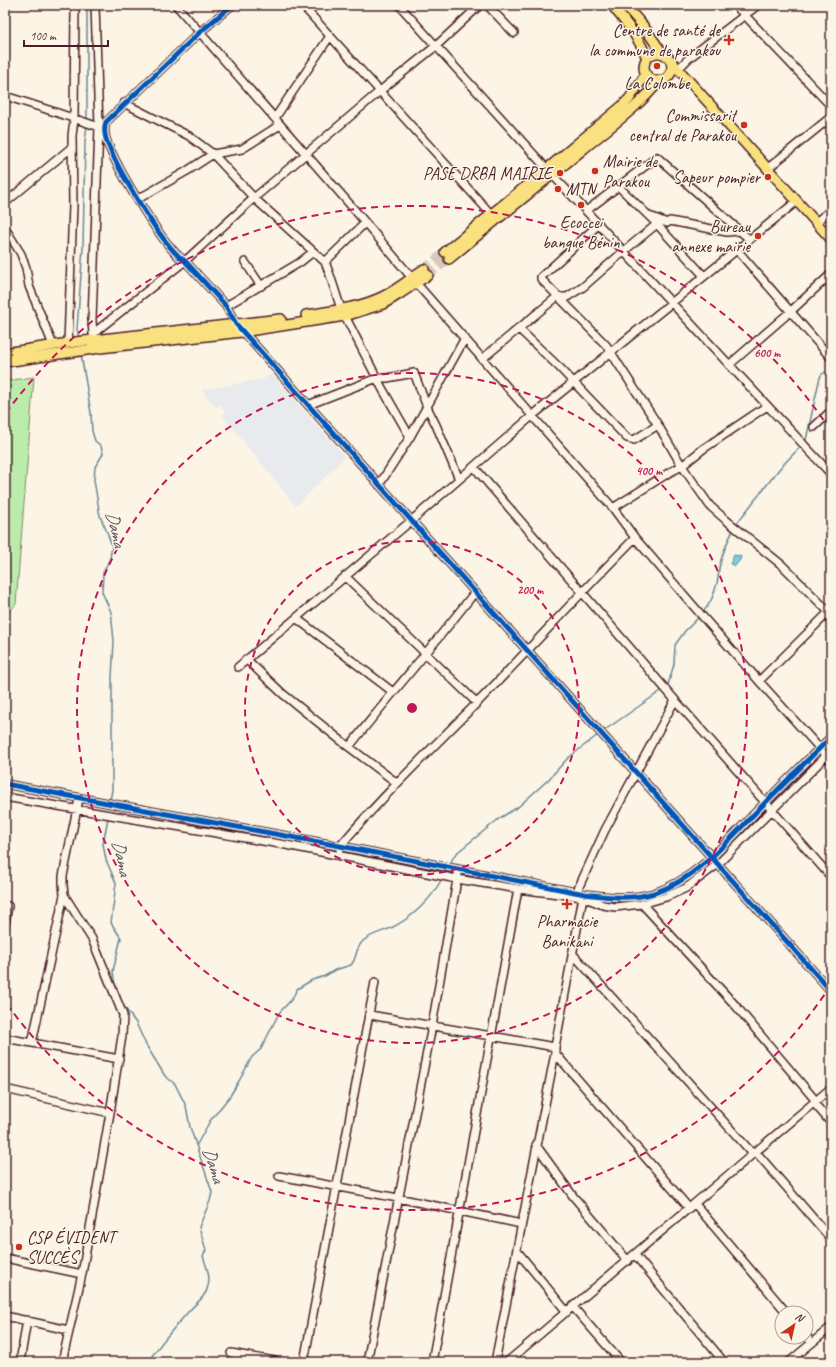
<svg xmlns="http://www.w3.org/2000/svg" width="836" height="1367" font-family="Caveat,sans-serif">
<style>
.built{fill:#e8eaed}
.green{fill:#bcecab;stroke:#83866b}
.water{fill:#7fcbde;stroke:#6a8696}
.lines{fill:none;stroke-linecap:round;stroke-linejoin:round}
.stream{stroke:#6a8696;stroke-width:1.5}
.major-tunnel{stroke:#d8cac0;stroke-width:9;stroke-dasharray:9 4.5;stroke-linecap:butt}
.minor-casing{stroke:#4a1f2b;stroke-width:10}
.major-casing{stroke:#4a1f2b;stroke-width:12}
.minor{stroke:#fcf5e5;stroke-width:7}
.major{stroke:#fae180;stroke-width:9}
.cycleway-casing{stroke:#fcf5e5;stroke-width:8}
.cycleway{stroke:#0057b8;stroke-width:5}
.ring{fill:none;stroke:#c2185b;stroke-width:2;stroke-dasharray:7 5}
.poi-dot{fill:#c8321e;stroke:#fcf5e5;stroke-width:1.5}
.labels{text-anchor:middle;dominant-baseline:central;stroke-width:3;stroke-linejoin:round;paint-order:stroke}
.poi-label{font-size:17px;fill:#4a1f2b;stroke:#fcf5e5;text-anchor:end}
.water-label{font-size:18px;font-style:italic;fill:#5a5361;stroke:#fcf5e5}
.centre{fill:#c2185b;stroke:#fcf5e5;stroke-width:2}
.ring-label{font-size:12px;text-anchor:middle;font-weight:bold;fill:#c2185b;stroke:#fcf5e5;stroke-width:3;stroke-linejoin:round;paint-order:stroke}
</style>
<rect width="100%" height="100%" fill="#fcf5e5"/>
<filter id="ink" filterUnits="userSpaceOnUse"><feTurbulence type="fractalNoise" baseFrequency=".025" numOctaves="2"/><feDisplacementMap in="SourceGraphic" scale="8" xChannelSelector="R" yChannelSelector="G"/><feConvolveMatrix kernelMatrix="1 2 1 2 8 2 1 2 1" color-interpolation-filters="sRGB"/></filter>
<g filter="url(#ink)">
<path class="built" d="M272 374 345 457 296 506 222 415 225 411 220 404 216 407 201 390 263 379Z"/>
<path class="green" d="M34 377 16 604 5 617V381Z"/>
<path class="water" d="M734 555 741 556 740 560 735 566 730 564Z"/>
<g class="lines">
<path class="stream" d="M87 5V121
M79 338 77 329 83 248 85 142 87 125
M81 354 91 413 92 431 95 441 101 446 103 454 95 467 94 480 100 516 107 532 112 546 110 558 103 573 102 592 111 612 114 641 112 677V790L110 800
M804 442 806 440 819 381 821 375 825 372
M737 523 780 468 802 445
M702 613C711 604 714 594 717 583 719 577 718 570 720 564 722 554 728 541 732 532
M668 685 674 664 675 645 685 631 700 616
M602 732 661 691
M108 818 103 844 106 860 116 883 111 923 121 938 113 971 115 987
M451 862 454 856 459 851 500 818 518 807 548 780 567 759 599 734
M122 1004 136 1023 146 1045 165 1076 175 1084 186 1106 190 1127 212 1192 210 1201 199 1227 206 1250 203 1256C206 1266 211 1276 208 1286 206 1297 196 1303 189 1311 175 1327 160 1343 148 1362
M196 1146 210 1121 230 1096 239 1081 252 1057 261 1049 279 1013 292 999 297 989 312 980 325 976 335 970 351 965C358 957 354 950 363 941 373 933 380 933 391 928 410 919 430 901 440 882"/>
<path class="major-tunnel" d="M424 269 445 252
M428 275 449 259"/>
<g class="minor-casing">
<path id="minor" d="M176 5 353 208 412 278
M232 5 199 33 106 122C103 130 106 141 110 149 120 172 164 249 185 261L226 306 236 324 831 991
M302 5 491 214
M399 5 547 169 831 474
M487 5 514 33
M735 5 831 106
M678 69 689 58 758 5
M5 96C38 106 70 117 102 128
M124 103 189 136 213 154 254 198 325 262 330 275 341 309
M275 118 330 36
M767 169 831 117
M618 186 654 221 704 276
M138 199 187 171 213 154 242 149 280 125
M5 203 72 147
M586 211 657 157 749 239
M652 217 667 223 670 221 727 232 739 231
M816 222 831 210
M599 224 541 277V279L606 345 658 425 682 466 710 506 726 520 782 565 829 612
M5 228 21 254 26 268 29 286 53 345
M737 250 831 358
M245 262 261 286
M325 262 365 223
M416 283 613 508 635 538 703 617 759 681 831 761
M226 306 299 263 313 252
M345 316 382 388 410 437
M518 328 560 368 627 438 634 440 658 425
M93 334 92 320 99 127 95 5
M94 340 93 334 100 328 185 261 254 198 380 91 436 46 480 5
M68 343 73 205 72 136 74 119 75 5
M482 359 558 296 562 297H567L583 287 624 251 657 224
M729 365 790 312 831 274
M308 405 377 378H387L414 373 427 407 436 425 459 479
M814 427 831 411
M474 467 675 700 831 877
M379 485 410 437 465 338
M613 508 670 472 682 466 703 449 767 406
M345 576 477 703
M296 618 393 692
M246 659 283 694 349 747 397 783
M238 667 411 521 532 416 797 201
M759 681 831 610
M349 747C390 695 434 645 475 592
M5 784 340 846 585 894C609 897 631 900 654 893 698 879 729 839 760 808 783 784 807 761 831 737
M5 797 286 845 457 879 518 889 583 897 603 905 615 907 642 904 666 897 686 888 718 864 831 751
M340 849V846C383 796 430 750 476 704 530 649 581 592 635 538
M577 891 605 830 675 700
M642 904 736 1006 816 1101
M5 924 8 906
M572 953 753 1154
M370 1015 555 1047
M5 1038 119 1059
M32 1043 64 895
M555 1053 689 1208
M5 1089 110 1113
M814 1103 831 1123
M536 1145 573 1196 628 1261
M756 1152 831 1239
M279 1176 398 1198 521 1224
M695 1204 787 1313
M517 1251 567 1312
M635 1255 724 1362
M5 1258 82 1274
M573 1307 621 1362
M5 1316 68 1330
M806 1336 812 1343
M231 1353 280 1362
M20 1362 27 1320
M62 1362 82 1274 110 1113 122 1036 123 1015 92 939 64 895 63 884V876L79 799
M304 1362 375 982
M367 1362 432 1026 458 874
M432 1362 518 889
M495 1362 555 1053V1047L583 897 585 894
M507 1362 831 1088
M789 1362 831 1327"/>
</g>
<g class="major-casing">
<path id="major" d="M612 5C625 22 639 37 647 58
M625 5 644 27 663 54
M644 67a14 14 0 1 1 28 0a14 14 0 1 1-28 0Z
M671 61 831 239
M445 252 547 169 622 106 629 99 646 74
M449 259C492 223 537 187 581 151 608 128 638 108 660 80
M306 315C331 311 359 308 382 297 397 290 410 279 424 269
M5 353 75 342 281 319
M5 362 100 348 242 332 345 316 383 304 398 295 428 275"/>
</g>
<use href="#minor" class="minor"/>
<use href="#major" class="major"/>
<g class="cycleway-casing">
<path id="cycleway" d="M232 5 199 33 106 122C103 130 106 141 110 149 120 172 164 249 185 261L226 306 236 324 831 991
M5 784 340 846 585 894C609 897 631 900 654 893 698 879 729 839 760 808 783 784 807 761 831 737"/>
</g>
<use href="#cycleway" class="cycleway"/>
</g>
</g>
<g class="ring">
<circle cx="412" cy="708" r="167"/>
<circle cx="412" cy="708" r="335"/>
<path d="M831 985A502 502 0 0 1 6 1003M6 413A502 502 0 0 1 831 431"/>
</g>
<g class="poi-dot">
<path d="M727 34h4v4h4v4h-4v4h-4v-4h-4v-4h4z"/>
<circle cx="657" cy="66" r="4"/>
<circle cx="744" cy="125" r="4"/>
<circle cx="595" cy="171" r="4"/>
<circle cx="560" cy="173" r="4"/>
<circle cx="768" cy="177" r="4"/>
<circle cx="558" cy="189" r="4"/>
<circle cx="581" cy="205" r="4"/>
<circle cx="758" cy="236" r="4"/>
<path d="M565 898h4v4h4v4h-4v4h-4v-4h-4v-4h4z"/>
<circle cx="19" cy="1247" r="4"/>
</g>
<g class="labels">
<g class="poi-label">
<text x="720" y="30">Centre de santé de<tspan x="720" dy="20">la commune de parakou</tspan></text>
<text x="657" y="83" text-anchor="middle">La Colombe</text>
<text x="736" y="115">Commissarit<tspan x="736" dy="20">central de Parakou</tspan></text>
<text x="603" y="161" text-anchor="start">Mairie de<tspan x="603" dy="20">Parakou</tspan></text>
<text x="552" y="173">PASE DRBA MAIRIE</text>
<text x="760" y="177">Sapeur pompier</text>
<text x="566" y="189" text-anchor="start">MTN</text>
<text x="581" y="222" text-anchor="middle">Ecoccei<tspan x="581" dy="20">banque Bénin</tspan></text>
<text x="750" y="226">Bureau<tspan x="750" dy="20">annexe mairie</tspan></text>
<text x="567" y="921" text-anchor="middle">Pharmacie<tspan x="567" dy="20">Banikani</tspan></text>
<text x="27" y="1237" text-anchor="start">CSP ÉVIDENT<tspan x="27" dy="20">SUCCÈS</tspan></text>
</g>
<g class="water-label">
<text transform="translate(116 529) rotate(77)">Dama</text>
<text transform="translate(122 858) rotate(78)">Dama</text>
<text transform="translate(214 1165) rotate(73)">Dama</text>
</g>
</g>
<circle cx="412" cy="708" r="6" class="centre"/>
<g class="ring-label">
<text x="767" y="357">600 m</text>
<text x="649" y="475">400 m</text>
<text x="530" y="594">200 m</text>
</g>
<rect width="836" height="1367" fill="none" stroke="#fcf5e5" stroke-width="20"/>
<rect x="10" y="10" width="816" height="1347" fill="none" stroke="#4a1f2b" stroke-width="1.5" filter="url(#ink)"/>
<g transform="translate(794 1325) rotate(34)"><circle r="19" fill="#fcf5e5" stroke="#b59f9b"/>
<path d="M0-3L7 15L0 10L-7 15Z" fill="#c8321e"/>
<text y="-6" font-size="11" font-weight="bold" text-anchor="middle" fill="#4a1f2b">N</text>
</g>
<path d="M24 40v6h84v-6" fill="none" stroke="#4a1f2b" stroke-width="2"/>
<text x="30" y="40" font-size="12" fill="#4a1f2b" stroke="#fcf5e5" stroke-width="3" paint-order="stroke">100 m</text>
</svg>
